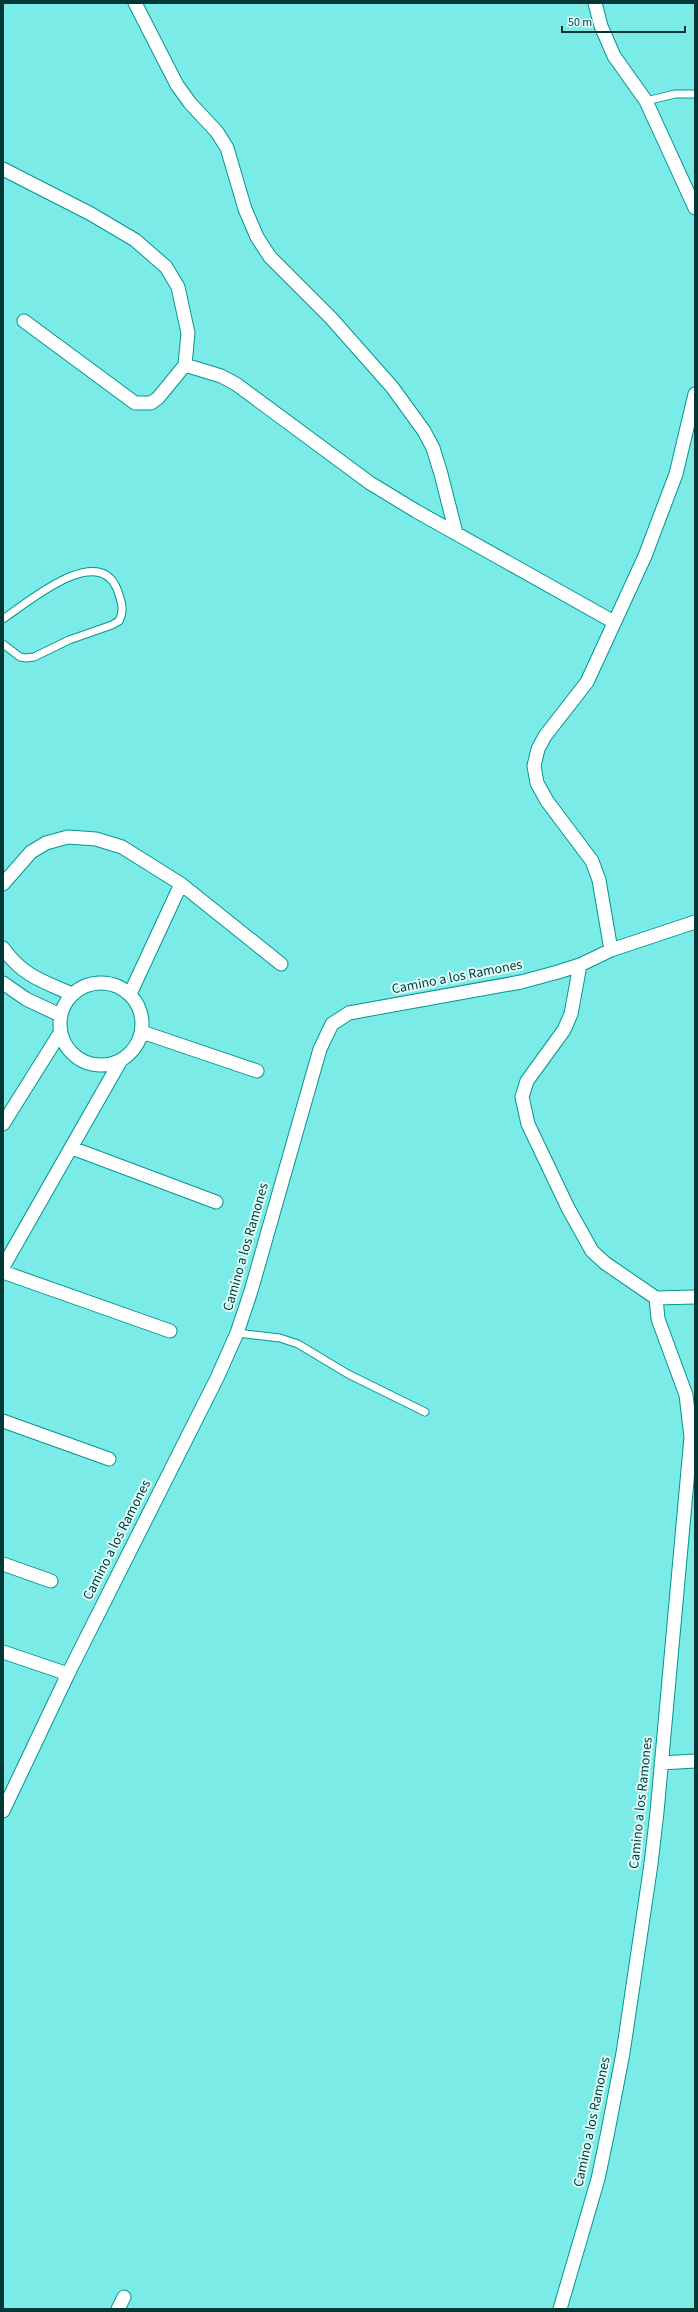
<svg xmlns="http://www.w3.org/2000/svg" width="698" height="2312" font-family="'Source Sans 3',sans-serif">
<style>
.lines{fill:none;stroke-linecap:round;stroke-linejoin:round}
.service-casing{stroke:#029692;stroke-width:9}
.minor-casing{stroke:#029692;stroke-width:15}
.service{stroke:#fff;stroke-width:7}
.minor{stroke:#fff;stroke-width:13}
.labels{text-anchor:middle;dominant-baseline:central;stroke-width:4;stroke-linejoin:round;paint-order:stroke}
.street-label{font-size:14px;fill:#013836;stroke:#dffefb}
</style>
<rect width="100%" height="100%" fill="#7aebe6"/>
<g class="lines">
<g class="service-casing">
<path id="service" d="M646 101 675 94H695
M3 619C27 603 98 542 117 589 121 600 125 610 119 621L112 625 69 640 34 657 26 658 20 657 3 644
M237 1333 280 1338 298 1344 348 1374 425 1412"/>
</g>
<g class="minor-casing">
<path id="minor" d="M135 3 177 85 190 103 217 132 227 148 245 209 257 237 270 257 331 318 392 387 424 431 433 448 441 474 456 533
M595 3 601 26 614 56 646 101 695 208
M3 169 91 214 135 240 166 267 178 287 188 333 185 365 158 398 151 403H135L24 321
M185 365 221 376 236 384 370 483 416 511 614 622
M3 884 31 852 46 843 68 837 96 839 122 847 181 884 281 964
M3 948C23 976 42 981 72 994
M611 950 599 880 592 861 547 801 537 783 534 766 538 749 545 736 587 682 645 556 676 474 695 394
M580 965 571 1014 564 1030 527 1081 522 1097 528 1124 568 1208 592 1251 605 1263 656 1298 695 1297
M60 1024a41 41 0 1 1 82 0a41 41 0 1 1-82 0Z
M3 983 26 999 60 1015
M130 994 181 884
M142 1032 257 1071
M3 1124 60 1033
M72 1148 216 1202
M3 1267 121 1060
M3 1272 170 1331
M3 1421 109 1459
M3 1564 51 1581
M3 1652 68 1674
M661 1763 695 1761
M3 1811 68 1674 217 1378 237 1333 251 1291 320 1049 332 1024 349 1013 521 982 558 972 580 965 611 950 695 922
M118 2309 124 2297
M560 2309 598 2179 608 2131 623 2053 651 1864 657 1812 691 1437 686 1395 658 1319 656 1298"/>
</g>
<use href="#service" class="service"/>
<use href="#minor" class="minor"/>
</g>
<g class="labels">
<g class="street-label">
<text transform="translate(457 977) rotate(-11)">Camino a los Ramones</text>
<text transform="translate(246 1247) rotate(-74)">Camino a los Ramones</text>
<text transform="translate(117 1540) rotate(-63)">Camino a los Ramones</text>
<text transform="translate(641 1803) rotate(-84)">Camino a los Ramones</text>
<text transform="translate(592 2122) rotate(-78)">Camino a los Ramones</text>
</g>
</g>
<rect width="698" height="2312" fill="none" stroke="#013836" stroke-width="8"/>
<path d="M562 26v6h123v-6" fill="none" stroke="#013836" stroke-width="2"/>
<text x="568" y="26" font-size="12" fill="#013836" stroke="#dffefb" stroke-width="3" paint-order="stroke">50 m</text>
</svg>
